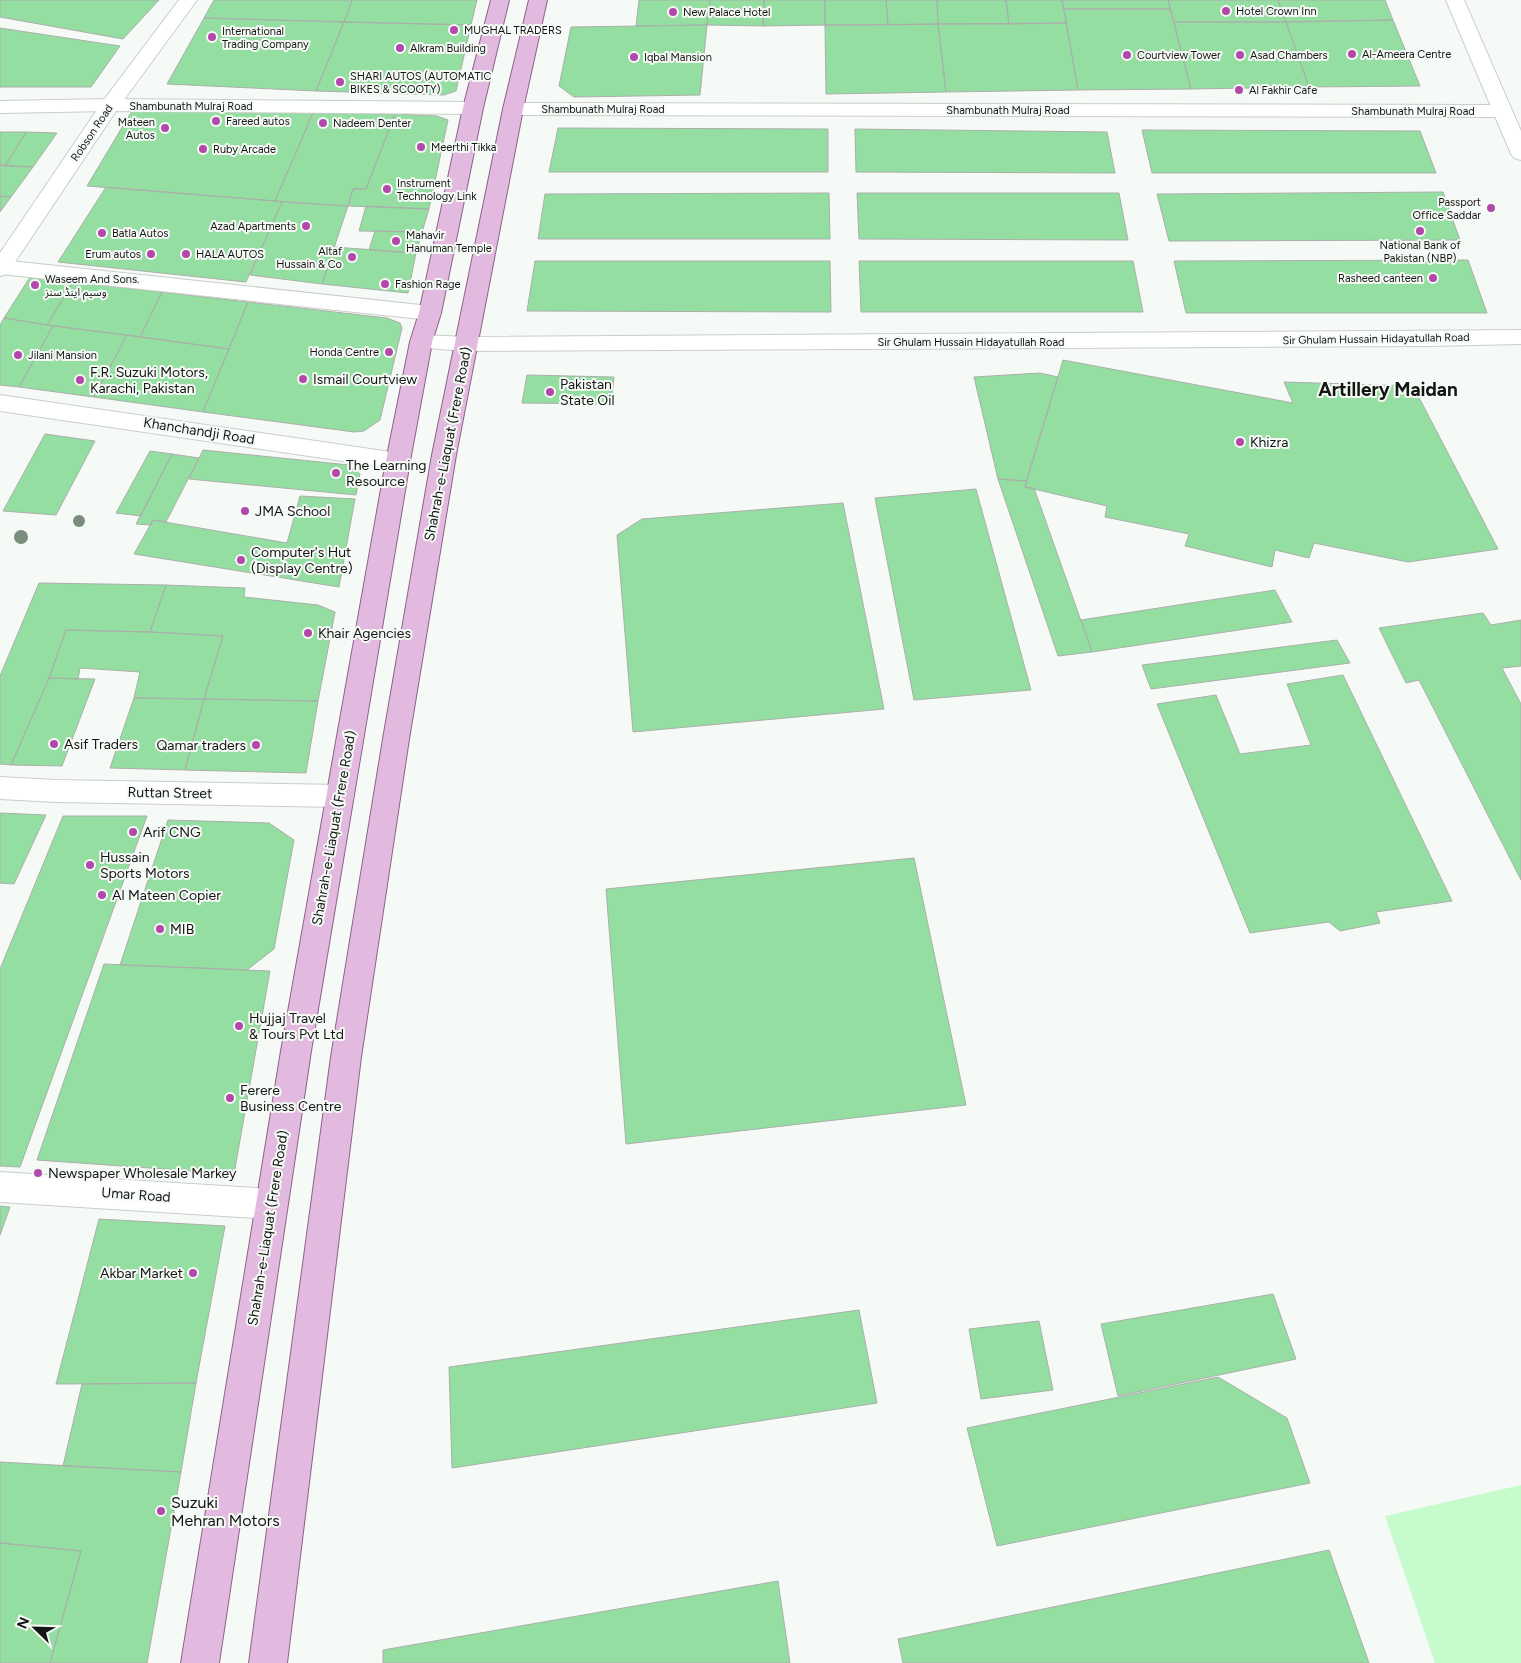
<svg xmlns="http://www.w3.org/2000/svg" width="1521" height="1663" font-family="Figtree,'Noto Sans Arabic',sans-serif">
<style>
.green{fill:#c6fbce}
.building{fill:#94dea1;stroke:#aaafab}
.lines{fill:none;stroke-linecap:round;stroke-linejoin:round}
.minor-casing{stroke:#caceca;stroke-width:2}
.tertiary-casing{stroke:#caceca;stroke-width:2}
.primary-casing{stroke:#8e6289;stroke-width:2}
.minor{fill:#fff;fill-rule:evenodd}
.tertiary{fill:#fff;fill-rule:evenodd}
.primary{fill:#e3badf;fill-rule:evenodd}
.tree{fill:#7a8d7d}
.poi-dot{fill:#b148aa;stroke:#f6faf6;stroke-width:2}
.labels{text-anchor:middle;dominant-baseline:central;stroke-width:4;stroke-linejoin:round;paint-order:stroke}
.far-poi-label{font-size:11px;fill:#131513;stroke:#f6faf6;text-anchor:start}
.far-street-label{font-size:11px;fill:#131513;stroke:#f6faf6}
.poi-label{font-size:14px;fill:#131513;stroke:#f6faf6;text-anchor:start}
.street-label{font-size:14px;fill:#131513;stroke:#f6faf6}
.near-poi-label{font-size:16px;fill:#131513;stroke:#f6faf6;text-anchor:start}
.district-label{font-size:19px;font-weight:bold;fill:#131513;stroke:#f6faf6}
</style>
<rect width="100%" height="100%" fill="#f6faf6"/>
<path class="green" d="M1521 1485V1663H1435L1385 1516Z"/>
<path class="building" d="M0 0H159L123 39 0 17Z
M214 0H352L344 22 204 18Z
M352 0H477L471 25 344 22Z
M639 0H710L707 25 636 26Z
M710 0H764L763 26 707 25Z
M764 0H825V25L763 26Z
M825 0H886L888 25H825Z
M886 0H937L938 24 888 25Z
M937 0H1006L1009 24H938Z
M1006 0H1062L1066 23 1009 24Z
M1062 0H1168L1170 9H1064Z
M1168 0H1278L1286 22H1174Z
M1278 0H1385L1393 20 1286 22Z
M1064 9H1170L1191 89 1078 90Z
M204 18 344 22 316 91 167 84Z
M1393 20 1420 86 1309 87 1286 22Z
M344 22 471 25 456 91 444 95 316 91Z
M1174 22H1286L1309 87 1191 89Z
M1066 23 1078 90 946 92 938 24Z
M938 24 946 92 826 94 825 25Z
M707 25 700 95 574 97 559 86 571 27Z
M0 28 120 46 91 87H0Z
M133 109 313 113 275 201 87 186Z
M313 113 395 114 366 189H353L348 206 275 201Z
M395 114 437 116 448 120 429 209 348 206 353 189H366Z
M558 128 828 129V172H549Z
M855 129 1107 132 1115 173 856 172Z
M1142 130 1420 131 1436 173H1152Z
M0 132H26L5 166 0 165Z
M26 132 57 133 33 167 5 166Z
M0 165 33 167 11 197 0 196Z
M106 187 275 201 282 202 246 282 58 262Z
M1443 192 1460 240 1169 241 1157 194Z
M829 193 830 239H538L545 194Z
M857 193H1119L1128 240 859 239Z
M0 196 11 197 0 212Z
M282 202 348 206 322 284 250 275Z
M366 206 429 209 422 232 359 231Z
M375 231 422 232 416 253H411L369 250Z
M334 247 416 253 408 293 322 284Z
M1468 260 1487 313H1186L1174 261Z
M535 261H830L831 312 527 311Z
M859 261H1133L1143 312H861Z
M30 277 73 282 47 325 4 318Z
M73 282 162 292 140 337 47 325Z
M162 292 248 302 229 349 140 337Z
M248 302 387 318 400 323 402 328 380 420 364 431 354 432 203 412Z
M4 318 53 326 19 387 0 385V325Z
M53 326 127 335 94 397 19 387Z
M127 335 229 349 203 412 94 397Z
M1063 360 1293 403 1284 382 1413 386 1498 549 1408 562 1314 543 1309 558 1275 550 1272 567 1185 546 1189 534 1105 517 1107 506 1025 487Z
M1040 373 1058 377 1026 481 998 479 974 377Z
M527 375 614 377 611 404 522 403Z
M45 434 95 441 56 515 3 511Z
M203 450 349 465 360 474 356 495 189 479Z
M150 451 172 454 141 516 116 513Z
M172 454 199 458 166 522 153 520 151 525 136 524Z
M998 479 1026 481 1025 487 1034 488 1092 652 1058 656Z
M976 489 1031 690 914 700 875 498Z
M300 496 355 499 339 587 134 554 153 520 287 543Z
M843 503 884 709 633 732 617 535 642 519Z
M39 583 166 585 150 632 66 630 49 678 11 765 0 764V676Z
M166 585 245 588 244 597 318 605 335 612 318 701 204 699 223 636 150 632Z
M1275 590 1292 622 1092 652 1081 620Z
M1483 613 1491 625 1521 620V666L1502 668 1521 704V880L1419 680 1406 683 1379 628Z
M66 630 150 632 223 636 204 699 134 698 140 672 80 668 78 679 49 678Z
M1337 640 1350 663 1151 689 1142 665Z
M1343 675 1452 901 1376 912 1380 923 1340 931 1329 922 1250 933 1157 704 1216 695 1240 754 1311 745 1287 684Z
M49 678 95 679 62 766 11 765Z
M134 698 204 699 185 770 110 768Z
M204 699 318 701 306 773 185 770Z
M0 813 46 815 14 884 0 883Z
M63 816H147L20 1167 0 1166V969Z
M168 820 269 823 294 840 274 949 247 970 120 965Z
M914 858 966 1105 626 1144 606 889Z
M104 964 270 971 234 1174 37 1160Z
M0 1206 10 1207 0 1235Z
M99 1219 225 1226 196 1383 56 1384Z
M1273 1294 1296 1359 1118 1396 1101 1324Z
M859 1310 877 1403 452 1468 449 1367Z
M1039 1321 1053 1390 981 1399 969 1329Z
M1218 1377 1287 1418 1310 1483 997 1546 967 1428Z
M196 1383 181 1472 63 1466 82 1384Z
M0 1462 181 1472 147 1663H50L81 1551 0 1543Z
M0 1543 81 1551 50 1663H0Z
M1329 1550 1369 1663H903L898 1639Z
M778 1581 790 1663H383V1650Z"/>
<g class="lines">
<g class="minor-casing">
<path id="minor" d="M110 99 473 102 480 104 483 108 480 112 473 114 110 111 0 113V101Z
M513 103 1502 105 1509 107 1512 111 1509 115 1502 117 513 115 506 113 503 109 506 105Z
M1 260 430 306 438 308 441 313 438 318 430 320 1 274Z
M0 395 398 453 406 455 410 461 406 467 398 469 0 411Z
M0 777 56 780 340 785 350 788 354 796 350 804 340 807 56 802 0 799Z
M0 1172 271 1189 282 1193 287 1204 282 1215 271 1219 0 1202Z"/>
</g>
<g class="tertiary-casing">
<path id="tertiary" d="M179 0H197L118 108 7 274 0 276V253L103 101Z
M1446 0H1464L1521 131V160L1514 158 1511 154Z
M1521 330V344L1429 346 467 351 413 347 410 342 413 337 421 335 467 337Z"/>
</g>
<g class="primary-casing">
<path id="primary" d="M491 0H509L483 108 441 313 432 342 410 461 311 1051 219 1663H181L281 1051 386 461 410 342 419 313 463 108Z
M529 0H547L523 109 456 455 409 739 361 1057 287 1663H249L331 1057 383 739 432 455 503 109Z"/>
</g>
<use href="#minor" class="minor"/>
<use href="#tertiary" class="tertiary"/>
<use href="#primary" class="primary"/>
</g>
<g class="tree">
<circle cx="79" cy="521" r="6"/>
<circle cx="21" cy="537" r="7"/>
</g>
<g class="poi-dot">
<circle cx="1226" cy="11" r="5"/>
<circle cx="673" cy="12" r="5"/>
<circle cx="454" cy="30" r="5"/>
<circle cx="212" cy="37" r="5"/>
<circle cx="400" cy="48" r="5"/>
<circle cx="1352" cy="54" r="5"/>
<circle cx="1127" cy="55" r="5"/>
<circle cx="1240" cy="55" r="5"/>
<circle cx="634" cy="57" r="5"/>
<circle cx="340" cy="82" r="5"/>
<circle cx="1239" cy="90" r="5"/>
<circle cx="216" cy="121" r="5"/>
<circle cx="323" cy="123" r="5"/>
<circle cx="165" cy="128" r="5"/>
<circle cx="421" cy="147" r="5"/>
<circle cx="203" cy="149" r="5"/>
<circle cx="387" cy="189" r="5"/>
<circle cx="1491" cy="208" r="5"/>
<circle cx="306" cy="226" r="5"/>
<circle cx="1420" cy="231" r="5"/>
<circle cx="102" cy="233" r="5"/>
<circle cx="396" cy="241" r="5"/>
<circle cx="151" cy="254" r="5"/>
<circle cx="186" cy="254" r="5"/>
<circle cx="352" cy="257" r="5"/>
<circle cx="1433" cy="278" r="5"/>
<circle cx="385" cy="284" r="5"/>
<circle cx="35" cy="285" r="5"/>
<circle cx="389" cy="352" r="5"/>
<circle cx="18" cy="355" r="5"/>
<circle cx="303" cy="379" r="5"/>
<circle cx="80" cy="380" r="5"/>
<circle cx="550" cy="392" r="5"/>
<circle cx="1240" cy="442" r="5"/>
<circle cx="336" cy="473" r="5"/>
<circle cx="245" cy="511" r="5"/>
<circle cx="241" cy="560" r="5"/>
<circle cx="308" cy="633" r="5"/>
<circle cx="54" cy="744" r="5"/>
<circle cx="256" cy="745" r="5"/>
<circle cx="133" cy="832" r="5"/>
<circle cx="90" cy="865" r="5"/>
<circle cx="102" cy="895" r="5"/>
<circle cx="160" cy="929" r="5"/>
<circle cx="239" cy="1026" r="5"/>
<circle cx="230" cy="1098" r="5"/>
<circle cx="38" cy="1173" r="5"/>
<circle cx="193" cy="1273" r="5"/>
<circle cx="161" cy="1511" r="5"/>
</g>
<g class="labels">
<g class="far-poi-label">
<text x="1236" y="11">Hotel Crown Inn</text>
<text x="683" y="12">New Palace Hotel</text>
<text x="464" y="30">MUGHAL TRADERS</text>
<text x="222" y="31">International<tspan x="222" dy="13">Trading Company</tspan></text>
<text x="410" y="48">Alkram Building</text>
<text x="1362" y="54">Al-Ameera Centre</text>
<text x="1137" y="55">Courtview Tower</text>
<text x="1250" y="55">Asad Chambers</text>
<text x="644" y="57">Iqbal Mansion</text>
<text x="350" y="76">SHARI AUTOS (AUTOMATIC<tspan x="350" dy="13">BIKES &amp; SCOOTY)</tspan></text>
<text x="1249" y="90">Al Fakhir Cafe</text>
<text x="226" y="121">Fareed autos</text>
<text x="155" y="122" text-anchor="end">Mateen<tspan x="155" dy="13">Autos</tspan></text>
<text x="333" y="123">Nadeem Denter</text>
<text x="431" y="147">Meerthi Tikka</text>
<text x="213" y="149">Ruby Arcade</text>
<text x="397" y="183">Instrument<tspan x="397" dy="13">Technology Link</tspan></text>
<text x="1481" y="202" text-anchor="end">Passport<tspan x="1481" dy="13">Office Saddar</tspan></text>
<text x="296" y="226" text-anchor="end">Azad Apartments</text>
<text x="112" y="233">Batla Autos</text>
<text x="406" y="235">Mahavir<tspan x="406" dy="13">Hanuman Temple</tspan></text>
<text x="1420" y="245" text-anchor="middle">National Bank of<tspan x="1420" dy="13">Pakistan (NBP)</tspan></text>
<text x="342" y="251" text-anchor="end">Altaf<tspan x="342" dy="13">Hussain &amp; Co</tspan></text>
<text x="141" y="254" text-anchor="end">Erum autos</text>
<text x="196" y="254">HALA AUTOS</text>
<text x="1423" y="278" text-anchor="end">Rasheed canteen</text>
<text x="45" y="279">Waseem And Sons.<tspan x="45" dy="13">وسیم اینڈ سنز</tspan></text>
<text x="395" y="284">Fashion Rage</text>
<text x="379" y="352" text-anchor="end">Honda Centre</text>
<text x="28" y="355">Jilani Mansion</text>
</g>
<g class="far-street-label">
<text x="191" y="106">Shambunath Mulraj Road</text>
<text x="603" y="109">Shambunath Mulraj Road</text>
<text x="1008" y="110">Shambunath Mulraj Road</text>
<text x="1413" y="111">Shambunath Mulraj Road</text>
<text transform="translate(92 133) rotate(-56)">Robson Road</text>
<text transform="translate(1376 339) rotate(-1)">Sir Ghulam Hussain Hidayatullah Road</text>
<text x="971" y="342">Sir Ghulam Hussain Hidayatullah Road</text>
</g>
<g class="poi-label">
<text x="90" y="372">F.R. Suzuki Motors,<tspan x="90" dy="16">Karachi, Pakistan</tspan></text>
<text x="313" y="379">Ismail Courtview</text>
<text x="560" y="384">Pakistan<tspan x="560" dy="16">State Oil</tspan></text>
<text x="1250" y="442">Khizra</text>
<text x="346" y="465">The Learning<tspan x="346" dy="16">Resource</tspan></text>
<text x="255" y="511">JMA School</text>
<text x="251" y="552">Computer's Hut<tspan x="251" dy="16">(Display Centre)</tspan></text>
<text x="318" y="633">Khair Agencies</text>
<text x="64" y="744">Asif Traders</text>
<text x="246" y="745" text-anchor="end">Qamar traders</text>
<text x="143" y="832">Arif CNG</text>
<text x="100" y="857">Hussain<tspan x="100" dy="16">Sports Motors</tspan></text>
<text x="112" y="895">Al Mateen Copier</text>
<text x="170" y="929">MIB</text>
<text x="249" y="1018">Hujjaj Travel<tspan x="249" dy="16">&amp; Tours Pvt Ltd</tspan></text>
<text x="240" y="1090">Ferere<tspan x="240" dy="16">Business Centre</tspan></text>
<text x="48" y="1173">Newspaper Wholesale Markey</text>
<text x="183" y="1273" text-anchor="end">Akbar Market</text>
</g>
<g class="street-label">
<text transform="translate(199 431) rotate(9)">Khanchandji Road</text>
<text transform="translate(448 444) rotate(-79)">Shahrah-e-Liaquat (Frere Road)</text>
<text transform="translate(170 793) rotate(1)">Ruttan Street</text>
<text transform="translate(334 828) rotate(-80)">Shahrah-e-Liaquat (Frere Road)</text>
<text transform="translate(136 1195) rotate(4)">Umar Road</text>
<text transform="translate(268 1228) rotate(-81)">Shahrah-e-Liaquat (Frere Road)</text>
</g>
<g class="near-poi-label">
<text x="171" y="1502">Suzuki<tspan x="171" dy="18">Mehran Motors</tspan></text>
</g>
<g class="district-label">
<text x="1388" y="389">Artillery Maidan</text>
</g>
</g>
<g transform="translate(35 1628) rotate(293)" stroke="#f6faf6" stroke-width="4" paint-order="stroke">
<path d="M0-4L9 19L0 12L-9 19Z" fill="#131513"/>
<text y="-8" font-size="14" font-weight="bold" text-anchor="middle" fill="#131513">N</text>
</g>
</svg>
